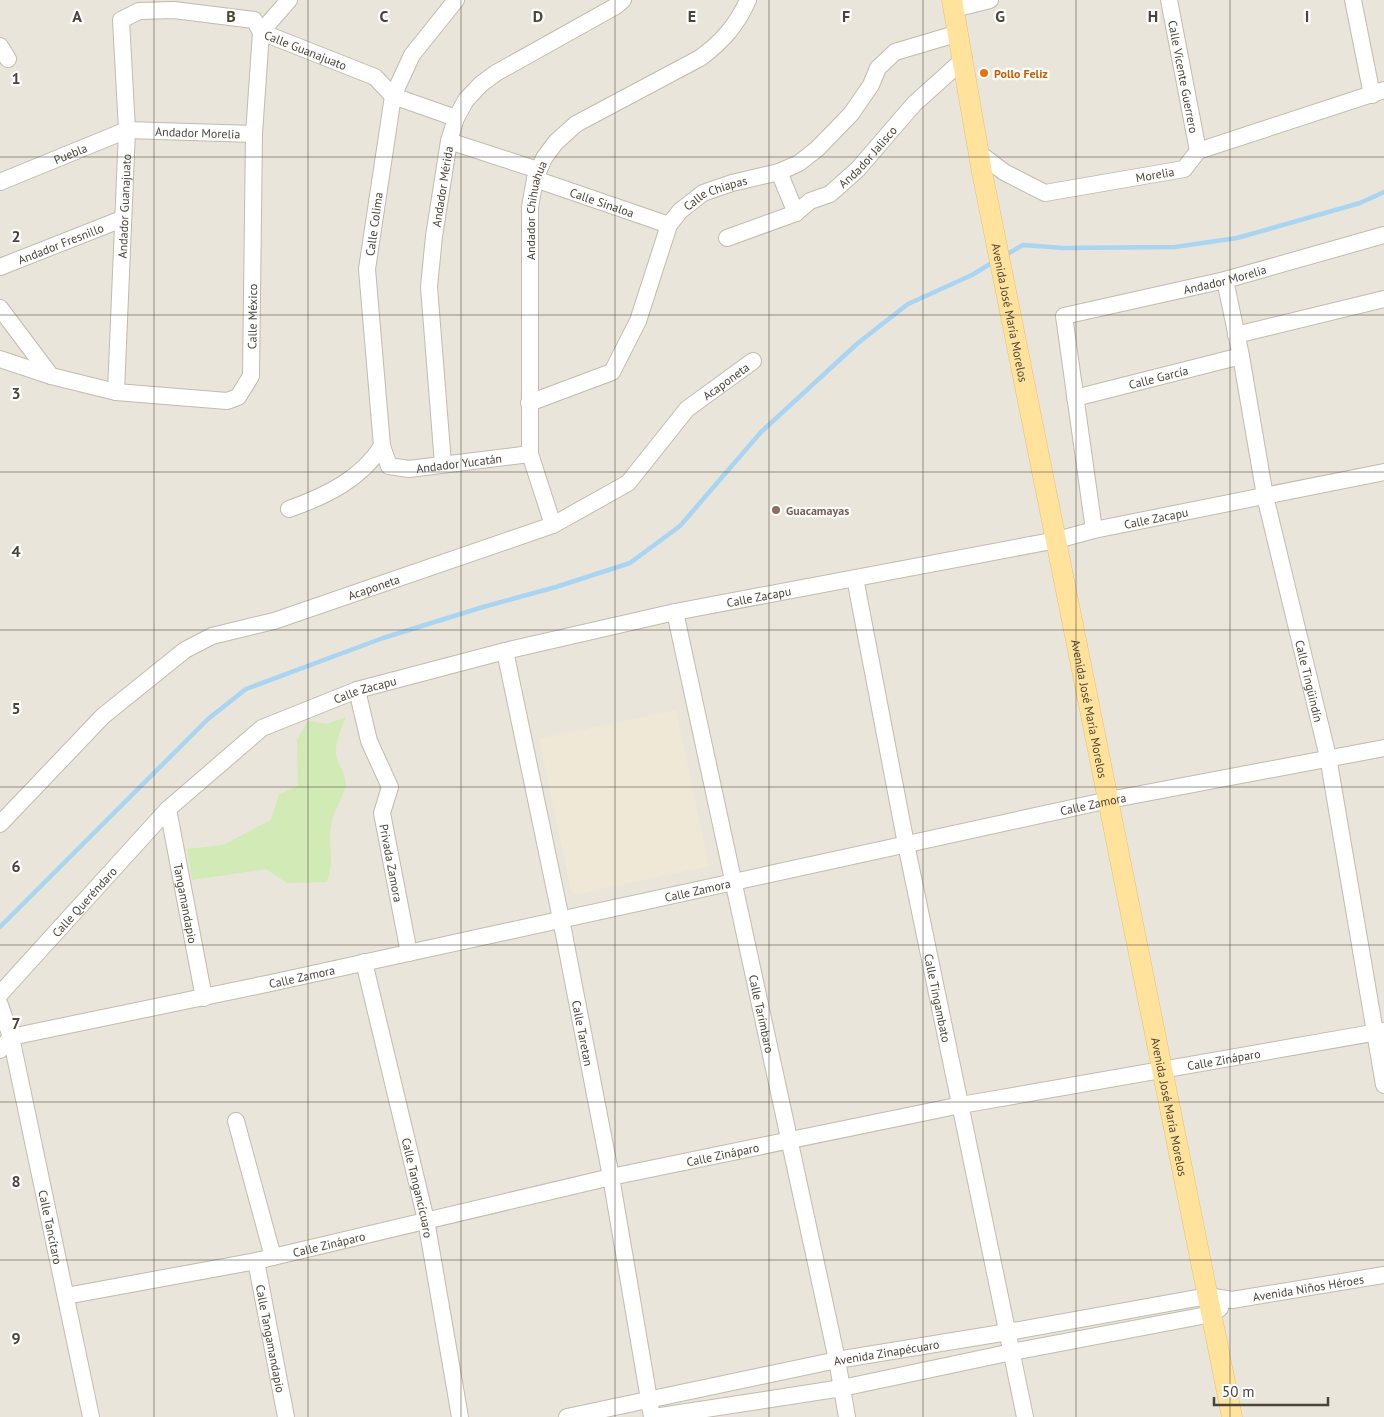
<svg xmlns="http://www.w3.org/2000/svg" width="1384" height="1417" font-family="'PT Sans',sans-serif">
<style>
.residential{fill:#eae5da}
.education{fill:#efe8d6}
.green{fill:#d2eab5}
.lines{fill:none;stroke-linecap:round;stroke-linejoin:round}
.stream{stroke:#a9d4f2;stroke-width:4.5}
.minor-casing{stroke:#c2bbae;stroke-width:18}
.major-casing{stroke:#e6c16a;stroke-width:21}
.minor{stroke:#fff;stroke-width:16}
.major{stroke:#ffe39c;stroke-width:20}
.grid{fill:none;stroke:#4b4439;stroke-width:1;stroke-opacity:0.55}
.food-dot{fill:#e8710a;stroke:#fff;stroke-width:2}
.education-dot{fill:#8d6e63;stroke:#fff;stroke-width:2}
.labels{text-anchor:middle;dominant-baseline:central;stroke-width:4.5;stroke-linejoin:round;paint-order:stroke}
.street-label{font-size:12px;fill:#4b4439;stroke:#fff}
.food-label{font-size:12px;font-weight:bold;fill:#c56008;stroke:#fff;text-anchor:start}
.education-label{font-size:12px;font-weight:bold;fill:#785e54;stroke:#fff;text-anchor:start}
.grid-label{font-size:16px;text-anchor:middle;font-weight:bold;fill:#4b4439;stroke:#fff;stroke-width:4.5;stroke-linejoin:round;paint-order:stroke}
</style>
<rect width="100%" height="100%" fill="#f6f3ec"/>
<path class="residential" d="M0 0H1384V1417H0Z"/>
<path class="education" d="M676 710 709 866 572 895 539 739Z"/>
<path class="green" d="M346 717C341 729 333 746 337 759 340 768 348 778 345 788 342 801 333 811 331 825 328 847 335 859 327 882L287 883 266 869 192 880 187 849 223 845 271 820 279 794 298 786 297 740 308 721 327 724Z"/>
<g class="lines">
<path class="stream" d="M1004 256 1023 245 1064 248 1175 247 1237 238 1360 203 1384 192
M0 927 208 719 246 689 383 638 483 607 556 587 630 563 680 526 761 432 858 343 908 304 972 275 995 261"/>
<g class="minor-casing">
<g id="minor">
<path id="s1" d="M456 0 412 55 393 96 367 269 382 446 389 466 409 469 530 454"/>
<path id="s2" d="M1169 0 1198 151"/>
<path d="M1353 0 1372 95"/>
<path d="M954 9 990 0"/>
<path d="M0 46 8 59"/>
<path d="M449 141 538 170"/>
<path id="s3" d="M979 153 1004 172 1045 193 1184 169 1198 151 1384 90"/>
<path d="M779 172 796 213"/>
<path id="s4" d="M535 179 669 225"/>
<path id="s5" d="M0 182 127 130 254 134"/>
<path id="s6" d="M727 238 796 213 810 201 830 194 858 169 914 104 964 59"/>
<path id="s7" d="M0 267 122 219"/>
<path id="s8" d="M1225 280 1241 356 1265 496 1328 757 1384 1085"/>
<path d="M0 308 51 376"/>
<path d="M1236 335 1384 299"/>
<path id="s9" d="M0 359 51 376 116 392 227 401 238 397 251 376 254 134 261 32 289 0"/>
<path id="s10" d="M116 392 127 130 121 20 139 11 174 10 254 20 261 32 375 77 393 96 456 118"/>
<path id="s11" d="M1075 398 1241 356"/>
<path id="s12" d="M529 403 612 372 638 321 669 225 680 211 703 193 732 183 779 172 799 163 817 149 851 114 871 85 878 68 895 52 959 33"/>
<path id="s13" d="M443 464 429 287 434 236 449 141 456 118 466 100 481 84 496 73 616 6 623 0"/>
<path d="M289 509C326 496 361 479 382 446"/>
<path id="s14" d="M553 525 530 454V207L535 179 544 158 556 142 576 124 700 58C722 42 737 25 748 0"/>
<path id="s15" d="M1094 530 1064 316 1225 280 1384 235"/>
<path id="s16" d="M855 578 906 844 1025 1417"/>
<path id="s17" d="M675 612 837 1360 847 1417"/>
<path id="s18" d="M505 651 561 919 611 1177 652 1417"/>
<path id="s19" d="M357 690 369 741 390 787 382 813 409 953"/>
<path id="s20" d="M168 809 204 998"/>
<path id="s21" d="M0 824 103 716 185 650 212 636 274 621 553 525 628 483 687 409 753 361"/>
<path id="s22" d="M364 962 426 1220 460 1417"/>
<path id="s23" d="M0 994 168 809 262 728 357 690 505 651 675 612 1057 540 1094 530 1384 472"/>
<path id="s24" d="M0 1005 11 1037 91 1417"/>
<path id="s25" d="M0 1050 11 1037 271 983 1109 800 1384 748"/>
<path d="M236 1121 273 1257"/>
<path id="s26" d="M256 1261 286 1417"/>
<path id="s27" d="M66 1296 256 1261 611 1177 961 1105 1384 1031"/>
<path id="s28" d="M567 1417 837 1360 1008 1332 1208 1296 1232 1300 1384 1275"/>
<path d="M654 1417 842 1388 1012 1352 1212 1314 1220 1308"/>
</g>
</g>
<g class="major-casing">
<g id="major">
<path id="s29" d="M952 0 982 172 1232 1417"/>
</g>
</g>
<use href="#minor" class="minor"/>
<use href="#major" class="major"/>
</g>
<path class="grid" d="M154 0V1417M308 0V1417M461 0V1417M615 0V1417M769 0V1417M923 0V1417M1076 0V1417M1230 0V1417M0 157H1384M0 315H1384M0 472H1384M0 630H1384M0 787H1384M0 945H1384M0 1102H1384M0 1260H1384"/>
<circle class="food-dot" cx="984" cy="73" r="5"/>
<circle class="education-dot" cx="776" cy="510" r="5"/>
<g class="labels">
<g class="street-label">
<text stroke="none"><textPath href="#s10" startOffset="570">Calle Guanajuato</textPath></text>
<text stroke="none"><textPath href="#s2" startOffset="78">Calle Vicente Guerrero</textPath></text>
<text stroke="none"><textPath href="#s5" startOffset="208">Andador Morelia</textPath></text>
<text stroke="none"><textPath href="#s5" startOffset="76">Puebla</textPath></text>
<text stroke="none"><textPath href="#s6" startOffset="166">Andador Jalisco</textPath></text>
<text stroke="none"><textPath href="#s3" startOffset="189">Morelia</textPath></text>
<text stroke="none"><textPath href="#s13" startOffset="279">Andador Mérida</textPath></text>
<text stroke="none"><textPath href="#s12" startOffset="305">Calle Chiapas</textPath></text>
<text stroke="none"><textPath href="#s4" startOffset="71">Calle Sinaloa</textPath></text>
<text stroke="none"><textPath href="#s10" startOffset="186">Andador Guanajuato</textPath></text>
<text stroke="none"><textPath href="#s14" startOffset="319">Andador Chihuahua</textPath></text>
<text transform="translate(374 224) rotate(-82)">Calle Colima</text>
<text stroke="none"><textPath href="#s7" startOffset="65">Andador Fresnillo</textPath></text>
<text stroke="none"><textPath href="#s15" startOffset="381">Andador Morelia</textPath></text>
<text stroke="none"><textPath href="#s29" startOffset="318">Avenida José María Morelos</textPath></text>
<text stroke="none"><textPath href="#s9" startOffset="328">Calle México</textPath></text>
<text stroke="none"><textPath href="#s11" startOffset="86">Calle García</textPath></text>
<text stroke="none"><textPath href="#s21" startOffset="872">Acaponeta</textPath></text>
<text stroke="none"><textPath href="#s1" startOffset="560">Andador Yucatán</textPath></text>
<text stroke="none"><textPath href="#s23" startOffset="1294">Calle Zacapu</textPath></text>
<text stroke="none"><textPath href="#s21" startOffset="454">Acaponeta</textPath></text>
<text stroke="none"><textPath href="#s23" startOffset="889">Calle Zacapu</textPath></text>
<text stroke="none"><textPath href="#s8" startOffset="410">Calle Tingüindín</textPath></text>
<text stroke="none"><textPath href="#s23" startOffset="484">Calle Zacapu</textPath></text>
<text stroke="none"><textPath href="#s29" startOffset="722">Avenida José María Morelos</textPath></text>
<text stroke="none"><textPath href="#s25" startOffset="1124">Calle Zamora</textPath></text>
<text stroke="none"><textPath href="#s19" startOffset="181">Privada Zamora</textPath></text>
<text stroke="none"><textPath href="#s25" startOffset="719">Calle Zamora</textPath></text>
<text stroke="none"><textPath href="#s23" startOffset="125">Calle Queréndaro</textPath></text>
<text stroke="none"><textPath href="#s20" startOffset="96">Tangamandapio</textPath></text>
<text stroke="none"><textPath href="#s25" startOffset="314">Calle Zamora</textPath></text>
<text stroke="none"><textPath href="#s16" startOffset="428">Calle Tingambato</textPath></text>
<text stroke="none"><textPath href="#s17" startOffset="411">Calle Tarímbaro</textPath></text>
<text stroke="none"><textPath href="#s18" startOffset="390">Calle Taretan</textPath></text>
<text stroke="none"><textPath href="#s27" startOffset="1182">Calle Zináparo</textPath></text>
<text stroke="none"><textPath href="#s29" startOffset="1128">Avenida José María Morelos</textPath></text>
<text stroke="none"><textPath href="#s27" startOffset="672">Calle Zináparo</textPath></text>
<text stroke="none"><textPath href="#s22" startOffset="232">Calle Tangancícuaro</textPath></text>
<text stroke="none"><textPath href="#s24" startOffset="228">Calle Tancítaro</textPath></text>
<text stroke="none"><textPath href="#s27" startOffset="268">Calle Zináparo</textPath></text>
<text stroke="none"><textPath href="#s28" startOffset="754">Avenida Niños Héroes</textPath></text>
<text stroke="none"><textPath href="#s26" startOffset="79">Calle Tangamandapio</textPath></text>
<text stroke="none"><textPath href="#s28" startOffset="326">Avenida Zinapécuaro</textPath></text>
</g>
<g class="food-label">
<text x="994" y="73">Pollo Feliz</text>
</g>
<g class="education-label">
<text x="786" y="510">Guacamayas</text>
</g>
</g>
<g class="grid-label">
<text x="77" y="22">A</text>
<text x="231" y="22">B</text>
<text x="384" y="22">C</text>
<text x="538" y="22">D</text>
<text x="692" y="22">E</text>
<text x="846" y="22">F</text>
<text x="1000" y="22">G</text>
<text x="1153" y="22">H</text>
<text x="1307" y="22">I</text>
<text x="16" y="84">1</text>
<text x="16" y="242">2</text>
<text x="16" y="399">3</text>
<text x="16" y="557">4</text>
<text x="16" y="714">5</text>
<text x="16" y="872">6</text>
<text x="16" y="1029">7</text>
<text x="16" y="1187">8</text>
<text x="16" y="1344">9</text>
</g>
<path d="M1214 1397v8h114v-8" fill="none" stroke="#4b4439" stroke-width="2.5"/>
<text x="1222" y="1397" font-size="15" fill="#4b4439" stroke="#ffffff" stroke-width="4" paint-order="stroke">50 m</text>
</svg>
